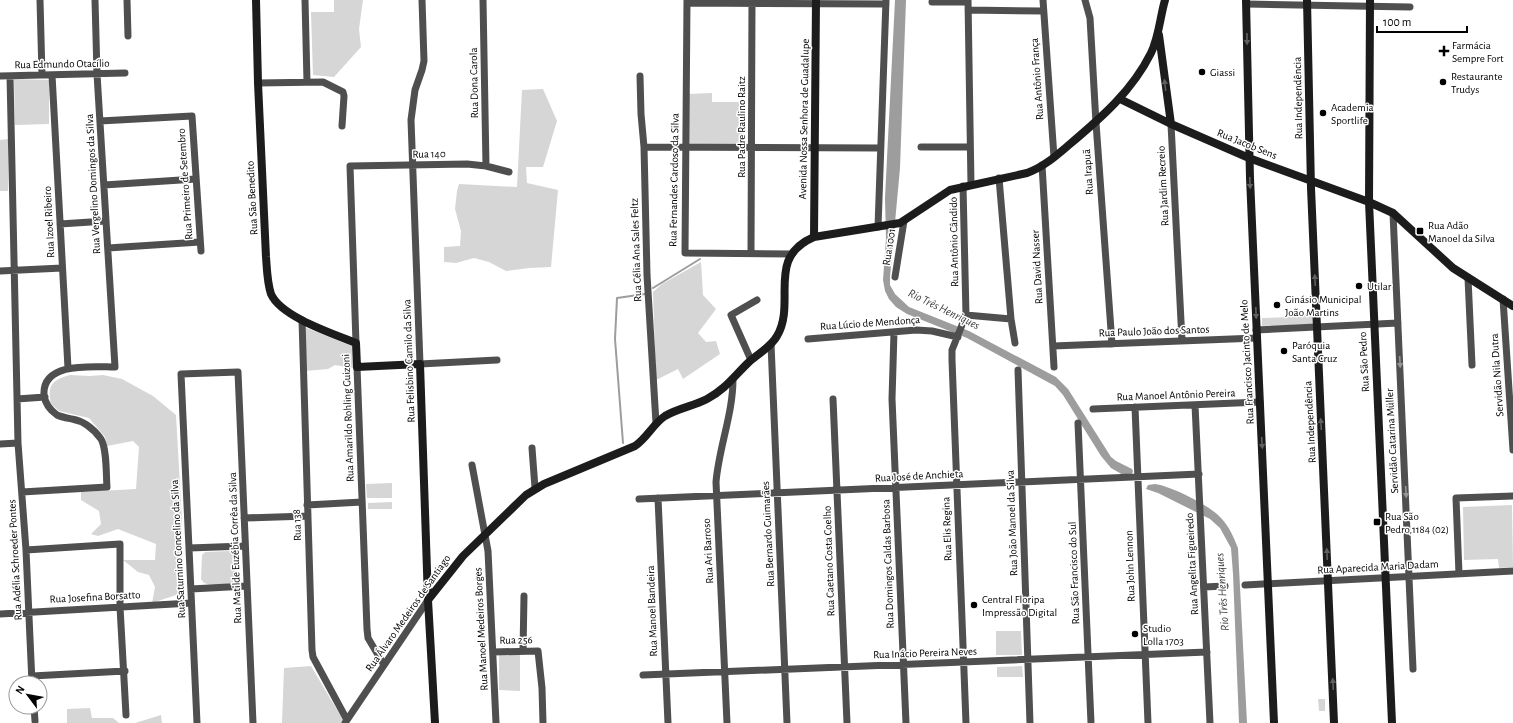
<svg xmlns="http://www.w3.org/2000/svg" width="1513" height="723" font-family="'Alegreya Sans',sans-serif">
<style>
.green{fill:#d6d6d6}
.water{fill:#9d9d9d}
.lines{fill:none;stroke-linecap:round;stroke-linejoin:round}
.stream{stroke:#9d9d9d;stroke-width:2}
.street{stroke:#4f4f4f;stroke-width:7}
.secondary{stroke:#1c1c1c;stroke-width:8}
.oneway{fill:#606060}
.oneway2{fill:#959595}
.poi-dot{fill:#000;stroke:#fff;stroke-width:1.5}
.labels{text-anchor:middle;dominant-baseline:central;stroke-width:3;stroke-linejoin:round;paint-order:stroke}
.poi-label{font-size:11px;fill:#000;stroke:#fff;text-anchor:start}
.street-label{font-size:11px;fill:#000;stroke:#fff}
.water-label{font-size:12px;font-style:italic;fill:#3e3e3e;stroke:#fff}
</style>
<rect width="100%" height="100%" fill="#fff"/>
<path class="green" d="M334 0H363L359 29 361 47 334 77 313 75 311 12H334Z
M14 79 49 80V124L15 125Z
M543 89 557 121 543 167H526L527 183 558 190 551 267 529 268 506 271 489 262 474 258 456 263 444 262V247L460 246 461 231 455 209 457 191 459 184 517 187 522 90Z
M712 93V102H743L744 145H688V94Z
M8 139V191H0V140Z
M701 262 703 295 716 309 698 333 706 342 716 341 720 354 683 379 678 369 656 380 653 292 662 284Z
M1313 313V324L1262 326V318L1293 317 1299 314Z
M304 327 352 346 353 368 335 365 328 369 305 371Z
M70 375 90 376 103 375 122 379 153 396 176 415 182 521V593L152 603 155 587 149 575 138 572 123 560H155L156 544 118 529 98 536 91 534 101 524 99 511 81 500V492L136 489 139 447 133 441 107 446 105 437 89 418 59 411 51 404C47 385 52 380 70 375Z
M392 483V498H367L366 484Z
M392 502V509H368V503Z
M1512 505 1513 567 1499 568 1498 559 1464 560 1463 507Z
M230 551 234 552 236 556V580C230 586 211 586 204 583L201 579 202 555 205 552Z
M996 631H1021L1022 655H996Z
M499 653 520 654V691L499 690Z
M311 666 343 720 341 723H282L284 668Z
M1022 666 1023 677H997V667Z
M1318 699H1325V711H1319Z
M90 708 92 718H113L119 723H67V709Z
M161 715 162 723H135Z"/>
<path class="water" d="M895 0H906L900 168 890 277V285L895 294 909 307 969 331 1056 377 1068 389 1111 457 1116 461 1132 469 1133 471 1132 474 1125 476 1111 468 1101 456 1063 395 1055 386 967 338 907 314 896 307 889 299 885 291 883 280 886 239 885 198Z
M1155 484C1171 486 1211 506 1221 518 1229 526 1234 538 1238 548L1247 723H1239L1233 574 1231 548 1220 528 1210 519 1158 493 1146 489 1148 485Z"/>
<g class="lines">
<path class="stream" d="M653 288 700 259
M623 443 615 339 617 298 645 294"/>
<path class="street" d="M40 0 42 75
M127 0 128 36
M305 0 307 82
M422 0 424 61 422 70 415 90 411 120 420 364 497 360
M483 0 486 166
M687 0 685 253 792 254
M968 0 971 185
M1043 0 1054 157
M1085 0 1090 18 1096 123 1112 344
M932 2H968
M687 3 886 4
M1246 4 1410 7
M968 10 1043 11
M52 75 68 368
M0 76 125 73
M10 76 18 443 26 550 32 683
M640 76 641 114 644 147 647 275 656 423
M258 83 323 82 343 92 344 96 342 126
M100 121 192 116 201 251
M1171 124 1182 341
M644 147 880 148
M921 147H970
M1042 165 1054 367
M999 178 1011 319 1015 343
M104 185 196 179
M963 186 966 315 952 350V360L966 723
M1393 213 1413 669
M60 224 106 221
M878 227 886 0
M108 248 200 242
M751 253 752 0
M0 271 62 268
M895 277 904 221
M1468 278 1472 365
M1503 299 1513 450
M966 315 1011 319
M302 320 312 650 313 657 347 720
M1256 330 1398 323
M894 332 892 399 906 723
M808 339 916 330 932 331 958 337
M356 343 350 166 467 164 486 166 509 172
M771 344 787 723
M1053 346 1257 338
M751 360 731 315 757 300
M357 367 367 629 368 638 384 665
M1018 370 1030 723
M17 399 45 397
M833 399 847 723
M1195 405 1210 723
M1135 407 1148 723
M1093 409 1260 402
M1078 423 1091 723
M0 444 18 443
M532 448 535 488
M472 465 488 551 496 723
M22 492 107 487C106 475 107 449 101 439 93 428 84 421 72 419 67 418 61 417 57 415 50 410 45 403 44 395 42 361 94 367 115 367L97 74 95 0
M658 498 668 723
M639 499 1199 474
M307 505 362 502
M244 518 308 516
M189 548 245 546
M26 550 120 544V607L126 715
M1459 574 1456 498 1513 496
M1245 585 1513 571
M1204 587 1225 586
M191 589 247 586
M0 614 191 603
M523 651 524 596
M493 652 538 651 542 688 543 723
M643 675 1207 652
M32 676 125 671
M34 707 35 721
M197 723 181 374 238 372 253 723
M345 723 428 600
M727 723 716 482C719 447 733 414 733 379"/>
<path class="secondary" d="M256 0 258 83 266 257C267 269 267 282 271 294 281 317 334 334 356 343L357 367 420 364 428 600 435 723
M1246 0 1250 178 1274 723
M1307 0 1311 188 1334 723
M1370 0 1369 202 1392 723
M1159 35 1171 124
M1120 99 1171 124 1249 158 1369 202 1393 213 1453 268 1513 306
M814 237 816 0
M428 600 463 556 526 495 544 484 635 446C647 438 653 424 665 416 678 408 694 406 707 399 727 388 734 376 750 361 759 353 771 347 777 336 797 302 765 258 814 237L900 223 950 190 1027 173C1044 167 1057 155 1070 144 1102 117 1132 91 1151 53 1159 37 1160 17 1165 0"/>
</g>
<defs><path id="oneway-solid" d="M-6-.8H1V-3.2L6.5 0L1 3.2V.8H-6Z"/></defs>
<g class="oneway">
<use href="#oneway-solid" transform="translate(1247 39) rotate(89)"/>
<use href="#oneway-solid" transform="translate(1165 85) rotate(-97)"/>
<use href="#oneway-solid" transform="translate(1250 183) rotate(88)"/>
<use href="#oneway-solid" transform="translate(1315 280) rotate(-92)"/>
<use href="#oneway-solid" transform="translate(1256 313) rotate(88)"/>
<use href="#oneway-solid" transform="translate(1321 424) rotate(-93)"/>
<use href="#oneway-solid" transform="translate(1262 443) rotate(87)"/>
<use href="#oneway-solid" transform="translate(1327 554) rotate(-92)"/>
<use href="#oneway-solid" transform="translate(1333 684) rotate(-93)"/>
</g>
<g class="oneway2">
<use href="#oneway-solid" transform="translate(1400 362) rotate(87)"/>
<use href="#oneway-solid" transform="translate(1406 492) rotate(87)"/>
</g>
<g class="poi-dot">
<path d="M1442 45h4v4h4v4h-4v4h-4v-4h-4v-4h4z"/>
<circle cx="1202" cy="72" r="4"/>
<circle cx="1443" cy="82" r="4"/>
<circle cx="1323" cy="113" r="4"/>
<rect x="1416" y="227" width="8" height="8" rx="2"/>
<circle cx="1359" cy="286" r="4"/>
<circle cx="1277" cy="305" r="4"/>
<circle cx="1284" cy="351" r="4"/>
<rect x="1373" y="518" width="8" height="8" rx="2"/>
<circle cx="974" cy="605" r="4"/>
<circle cx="1135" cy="634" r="4"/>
</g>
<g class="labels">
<g class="poi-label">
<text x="1452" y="45">Farmácia<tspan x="1452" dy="13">Sempre Fort</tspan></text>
<text x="1210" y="72">Giassi</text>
<text x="1451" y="76">Restaurante<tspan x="1451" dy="13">Trudys</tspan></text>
<text x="1331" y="107">Academia<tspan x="1331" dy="13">Sportlife</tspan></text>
<text x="1428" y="225">Rua Adão<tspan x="1428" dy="13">Manoel da Silva</tspan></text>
<text x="1367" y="286">Utilar</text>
<text x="1285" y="299">Ginásio Municipal<tspan x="1285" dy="13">João Martins</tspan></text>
<text x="1292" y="345">Paróquia<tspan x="1292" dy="13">Santa Cruz</tspan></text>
<text x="1385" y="516">Rua São<tspan x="1385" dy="13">Pedro,1184 (02)</tspan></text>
<text x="982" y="599">Central Floripa<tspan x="982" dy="13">Impressão Digital</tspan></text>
<text x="1143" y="628">Studio<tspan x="1143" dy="13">Lolla 1703</tspan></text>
</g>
<g class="street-label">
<text transform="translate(62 64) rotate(-1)">Rua Edmundo Otacílio</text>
<text transform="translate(1037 79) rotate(-94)">Rua Antônio França</text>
<text transform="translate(474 83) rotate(-91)">Rua Dona Carola</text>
<text transform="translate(1298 98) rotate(-91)">Rua Independência</text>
<text transform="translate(804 119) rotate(-89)">Avenida Nossa Senhora de Guadalupe</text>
<text transform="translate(741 127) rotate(-90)">Rua Padre Raulino Raitz</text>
<text transform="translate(1247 144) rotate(22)">Rua Jacob Sens</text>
<text transform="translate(429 154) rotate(-1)">Rua 140</text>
<text transform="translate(1088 172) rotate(-94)">Rua Irapuã</text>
<text transform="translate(674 180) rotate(-89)">Rua Fernandes Cardoso da Silva</text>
<text transform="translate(93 184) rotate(-93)">Rua Vergelino Domingos da Silva</text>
<text transform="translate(185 184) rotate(-94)">Rua Primeiro de Setembro</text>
<text transform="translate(1163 186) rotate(-93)">Rua Jardim Recreio</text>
<text transform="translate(252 198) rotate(-93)">Rua São Benedito</text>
<text transform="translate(49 222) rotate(-93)">Rua Izoel Ribeiro</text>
<text transform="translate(954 242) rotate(-91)">Rua Antônio Cândido</text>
<text transform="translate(889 247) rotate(-81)">Rua 1001</text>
<text transform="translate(636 250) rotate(-92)">Rua Célia Ana Sales Feltz</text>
<text transform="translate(1037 267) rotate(-93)">Rua David Nasser</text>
<text transform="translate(870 323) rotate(-4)">Rua Lúcio de Mendonça</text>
<text transform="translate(1154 331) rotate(-2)">Rua Paulo João dos Santos</text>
<text transform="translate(409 361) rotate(-92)">Rua Felisbino Camilo da Silva</text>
<text transform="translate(1247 362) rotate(-93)">Rua Francisco Jacinto de Melo</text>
<text transform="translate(1364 362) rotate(-93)">Rua São Pedro</text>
<text transform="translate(1497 375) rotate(-94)">Servidão Nila Dutra</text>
<text transform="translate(1176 395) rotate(-2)">Rua Manoel Antônio Pereira</text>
<text transform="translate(348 418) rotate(-92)">Rua Amarildo Rohling Guizoni</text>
<text transform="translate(1310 422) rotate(-93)">Rua Independência</text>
<text transform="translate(1392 441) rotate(-93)">Servidão Catarina Müller</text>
<text transform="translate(919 476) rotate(-3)">Rua José de Anchieta</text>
<text transform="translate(1012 523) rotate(-92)">Rua João Manoel da Silva</text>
<text transform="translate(297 525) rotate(-92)">Rua 138</text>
<text transform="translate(947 529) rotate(-92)">Rua Elis Regina</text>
<text transform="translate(768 534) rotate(-93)">Rua Bernardo Guimarães</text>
<text transform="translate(235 548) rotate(-92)">Rua Matilde Euzébia Corrêa da Silva</text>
<text transform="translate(178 549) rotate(-93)">Rua Saturnino Concelino da Silva</text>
<text transform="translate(708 551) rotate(-93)">Rua Ari Barroso</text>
<text transform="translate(15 560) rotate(-93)">Rua Adélia Schroeder Pontes</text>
<text transform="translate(829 561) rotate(-92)">Rua Caetano Costa Coelho</text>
<text transform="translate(888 564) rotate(-92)">Rua Domingos Caldas Barbosa</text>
<text transform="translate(1192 564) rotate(-93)">Rua Angelita Figueiredo</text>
<text transform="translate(1130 566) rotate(-92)">Rua John Lennon</text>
<text transform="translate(1378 567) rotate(-3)">Rua Aparecida Maria Dadam</text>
<text transform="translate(1074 573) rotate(-92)">Rua São Francisco do Sul</text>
<text transform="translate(95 597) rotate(-3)">Rua Josefina Borsatto</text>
<text transform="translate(652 611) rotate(-92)">Rua Manoel Bandeira</text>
<text transform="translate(408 613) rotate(-55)">Rua Álvaro Medeiros de Santiago</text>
<text transform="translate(481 629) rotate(-93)">Rua Manoel Medeiros Borges</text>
<text transform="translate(516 640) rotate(-1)">Rua 256</text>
<text transform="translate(925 653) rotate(-2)">Rua Inácio Pereira Neves</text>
</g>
<g class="water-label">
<text transform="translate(944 309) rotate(26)">Rio Três Henriques</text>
<text transform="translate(1222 592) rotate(-94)">Rio Três Henriques</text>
</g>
</g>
<g transform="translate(28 695) rotate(302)"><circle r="19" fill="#ffffff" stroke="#999999"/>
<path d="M0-3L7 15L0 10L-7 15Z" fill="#000000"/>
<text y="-6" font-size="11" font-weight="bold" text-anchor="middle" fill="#000000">N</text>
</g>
<path d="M1377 26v6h90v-6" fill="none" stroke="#000000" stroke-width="2"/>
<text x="1383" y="26" font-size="12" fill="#000000" stroke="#ffffff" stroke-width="3" paint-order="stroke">100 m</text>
</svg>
